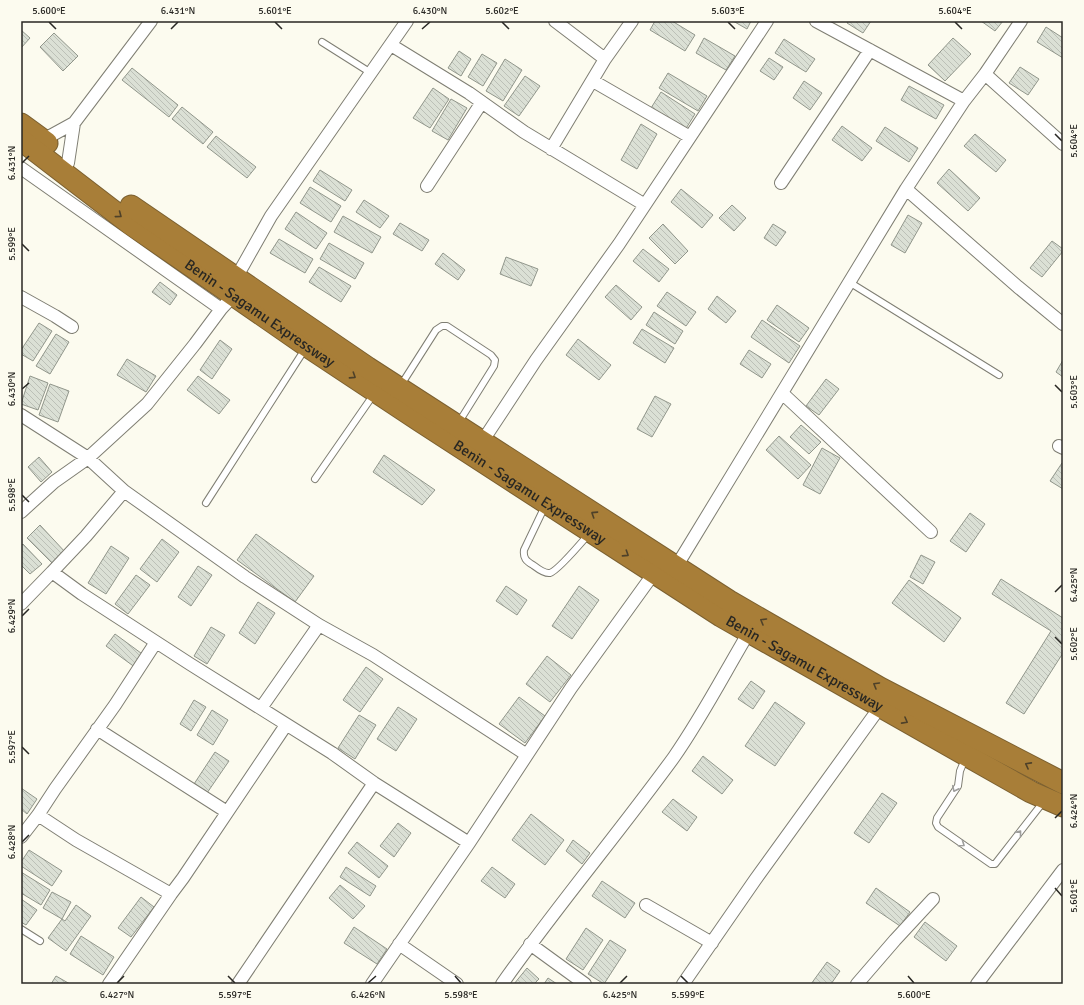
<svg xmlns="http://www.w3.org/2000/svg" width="1084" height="1005" font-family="Signika,sans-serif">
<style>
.building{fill:url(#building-back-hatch);stroke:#91968b}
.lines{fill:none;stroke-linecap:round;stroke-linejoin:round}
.lane-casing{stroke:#7f7e73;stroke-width:8}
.street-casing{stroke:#7f7e73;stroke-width:14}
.highway-casing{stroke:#7b6031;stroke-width:23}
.lane{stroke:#fff;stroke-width:6}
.street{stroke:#fff;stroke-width:12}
.highway{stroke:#a87e38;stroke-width:21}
.oneway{stroke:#4e4129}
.oneway2{stroke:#9e9e9c}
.ticks{fill:none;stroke:#282723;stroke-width:1.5}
.labels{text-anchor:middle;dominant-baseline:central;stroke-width:4;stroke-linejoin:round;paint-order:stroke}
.street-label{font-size:15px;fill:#282723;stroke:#fcfbef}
.neatline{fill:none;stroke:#282723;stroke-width:1.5}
.ticks-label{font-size:10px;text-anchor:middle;fill:#282723}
</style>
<defs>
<pattern id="building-back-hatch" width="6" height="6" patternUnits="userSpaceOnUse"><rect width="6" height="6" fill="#dbe0d5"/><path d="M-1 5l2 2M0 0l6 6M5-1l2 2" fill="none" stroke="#bcc0b7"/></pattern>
</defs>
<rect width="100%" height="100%" fill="#fcfbef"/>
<path class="building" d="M655 21H672L695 35 685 51 650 30Z
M733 21H751L747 29Z
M848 21H871L863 33 847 23Z
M981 21H1003L995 31Z
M1046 27 1063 38V58L1037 42Z
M21 30 30 38 21 48Z
M54 33 78 56 63 71 40 47Z
M704 38 735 56 726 70 696 53Z
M953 38 971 54 945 81 928 65Z
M784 39 815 59 806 72 775 53Z
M459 51 471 59 461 76 448 68Z
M482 54 497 63 483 86 468 77Z
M769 58 783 67 774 80 760 71Z
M505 59 522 70 503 101 486 91Z
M1020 67 1039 79 1028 95 1009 83Z
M132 68 178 105 169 117 122 80Z
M668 73 707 96 698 111 659 88Z
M525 76 540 86 519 116 504 106Z
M804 81 822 93 810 110 793 98Z
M909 86 944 105 936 119 901 100Z
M433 88 449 99 430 128 413 118Z
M661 92 695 114 685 130 651 108Z
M451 99 467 108 448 140 432 131Z
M182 107 213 132 203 144 172 119Z
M641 124 657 134 637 169 621 160Z
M842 126 872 148 862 161 832 140Z
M885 127 918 148 909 162 876 141Z
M975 134 1006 160 996 172 964 146Z
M216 136 256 167 247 178 207 147Z
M949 169 980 198 968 211 937 183Z
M320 170 352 190 345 201 313 181Z
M310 187 341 206 331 222 300 203Z
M681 189 713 215 702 228 671 202Z
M364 200 389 216 380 228 356 212Z
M732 205 746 218 734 231 719 218Z
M296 212 327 233 316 249 285 229Z
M908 215 922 223 905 253 891 245Z
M343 216 381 237 372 253 334 232Z
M400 223 429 240 422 251 393 234Z
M663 224 688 251 675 264 649 238Z
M773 224 786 232 776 246 764 238Z
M279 239 313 259 305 273 270 253Z
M1052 241 1063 249V251L1042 277 1030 268Z
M329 243 364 263 355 279 320 259Z
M643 249 669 269 659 282 633 261Z
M443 253 465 270 458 280 435 264Z
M506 257 538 269 531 286 500 274Z
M319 267 351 286 341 302 309 282Z
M160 282 177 295 170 305 152 292Z
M616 285 642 307 631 320 605 297Z
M667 292 696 312 686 326 657 306Z
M717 296 736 311 726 323 708 309Z
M777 305 809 328 799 342 767 320Z
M654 312 683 331 675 344 646 325Z
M762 320 800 346 789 363 751 337Z
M39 323 52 331 33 361 21 354V350Z
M642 329 674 348 665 363 633 343Z
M56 334 69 342 50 374 36 366Z
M578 339 611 365 599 380 566 355Z
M220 340 232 349 212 379 200 370Z
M749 350 771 364 762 378 740 364Z
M127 359 156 376 146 392 117 375Z
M1063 360V377L1056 372Z
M30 376 48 383 38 410 21 404Z
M198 376 230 400 219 414 187 390Z
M826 379 839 389 819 415 806 406Z
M50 384 69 391 58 422 39 415Z
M655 396 671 404 652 437 637 429Z
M801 425 821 442 809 454 790 437Z
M779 436 811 465 798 479 766 450Z
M822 448 840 458 820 494 803 485Z
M384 455 435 490 422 505 373 472Z
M39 457 52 472 41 482 28 467Z
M1062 463 1063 464V489L1050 481Z
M970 513 985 524 966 552 950 541Z
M40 525 66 553 54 565 27 538Z
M256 534 314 576 295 602 237 560Z
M162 539 179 552 157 582 140 569Z
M23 544 42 564 30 574 21 565V546Z
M111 546 129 558 106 594 88 583Z
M921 555 935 562 923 584 910 577Z
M198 566 212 575 191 606 178 597Z
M136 575 150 585 128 614 115 604Z
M1001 579 1063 618V653L1024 714 1006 703 1051 631 992 594Z
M909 580 961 618 944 642 892 603Z
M506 586 527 600 517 615 496 601Z
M579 586 599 600 572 639 552 626Z
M258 602 275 613 255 644 239 633Z
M211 627 225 635 207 664 194 656Z
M115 634 145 656 136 668 106 646Z
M547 656 571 675 550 702 526 684Z
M366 667 383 679 360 712 343 700Z
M751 681 765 691 753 709 738 699Z
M519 697 545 716 525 743 499 724Z
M194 700 206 707 191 731 180 724Z
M775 702 805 723 775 766 745 746Z
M398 707 417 719 396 751 377 739Z
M212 710 228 720 213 745 197 735Z
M359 715 376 725 355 759 338 748Z
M215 752 229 761 207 793 194 784Z
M703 756 733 780 722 794 692 771Z
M21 788 37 799 27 814 21 809Z
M882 793 897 803 869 843 854 833Z
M673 799 697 817 687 831 662 812Z
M531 814 564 840 545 865 512 840Z
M398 823 411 833 394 857 380 846Z
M573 840 590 853 582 864 566 851Z
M357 842 388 866 379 878 348 853Z
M29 850 62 871 52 886 21 866V862Z
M346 867 376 886 370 896 340 877Z
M492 867 515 884 505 898 481 881Z
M21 872 50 890 41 905 21 893Z
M602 881 635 903 625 918 592 896Z
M340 885 365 906 353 919 329 898Z
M876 888 910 912 900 926 866 903Z
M52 892 71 902 62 919 43 908Z
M141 897 154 907 131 937 118 928Z
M21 899 37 910 26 925 21 922Z
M76 905 91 916 66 951 48 938 62 919 65 921Z
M925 922 957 946 946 961 914 937Z
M354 927 387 949 377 964 344 943Z
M586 928 603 940 583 970 566 959Z
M81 936 114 957 103 975 70 954Z
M610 940 626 950 604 984 588 974Z
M827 962 840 971 831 984H811Z
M527 968 539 979 534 984H514Z
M56 976 70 984H51Z
M548 978 557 984H544Z"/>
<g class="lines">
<g class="lane-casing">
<path id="lane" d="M322 42 371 73
M849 282 999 375
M401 385 436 330 442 326H447L491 355 495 360 494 366 459 422
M315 479 374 394
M206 503 305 349
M545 506 524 550C523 558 526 561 533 565 537 568 544 574 550 573 557 571 582 542 588 535
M965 759 960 771 958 786 937 818 936 823 938 827 991 864H995L1044 801
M21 929 40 941"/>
</g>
<g class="street-casing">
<path id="street" d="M555 21 605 59
M816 21 964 101
M391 45 469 93 524 132 645 205
M985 74 1063 144
M593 81 690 137
M43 140 74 123 151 21
M551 149 605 59 632 21
M68 163 74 123
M21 168 221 309
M781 183 870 50
M427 186 482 102
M906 189 1018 287 1063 324
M236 278 271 216 407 21
M21 297 55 316 72 327
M782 393 931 532
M21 415 88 458 124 491 245 577 319 625 373 655 527 755
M482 442 536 360 619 244 767 21
M1059 446 1063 448
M124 491 86 536 52 572 82 594 190 664 332 753 374 783 469 843
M21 512 54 482 88 458 147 404 195 344 221 309 234 295
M676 567 906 189 964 101 985 74 1021 21
M21 604 52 572
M261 708 319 625
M97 729 227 812
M38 815 76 840 171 894
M21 837 38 815 55 789 115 705 156 642
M646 905 712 943
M399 944 457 984
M530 944 585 984
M109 984 171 894 183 878 286 725
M238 984 374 783
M372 984 469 843 571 688 654 573
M502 984C557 906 618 834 674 757 702 717 724 674 749 632
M683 984 755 880 880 707
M857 984 895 940 933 899
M977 984 1063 870"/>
</g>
<g class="highway-casing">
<g id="highway">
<path d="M21 124 47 143"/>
<path id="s1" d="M21 140 129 223 307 346 420 421 721 616 1031 792 1063 806"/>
<path d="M131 206 368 368 729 601 880 688 1063 783"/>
</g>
</g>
<use href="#lane" class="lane"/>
<use href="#street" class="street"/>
<use href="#highway" class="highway"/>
</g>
<defs><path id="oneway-chevron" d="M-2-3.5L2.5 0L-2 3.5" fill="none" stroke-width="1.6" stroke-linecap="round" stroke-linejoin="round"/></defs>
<g class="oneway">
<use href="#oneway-chevron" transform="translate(119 215) rotate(37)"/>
<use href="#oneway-chevron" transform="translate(353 376) rotate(33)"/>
<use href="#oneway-chevron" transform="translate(594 514) rotate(-147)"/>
<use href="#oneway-chevron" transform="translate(626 554) rotate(33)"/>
<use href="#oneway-chevron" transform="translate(763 621) rotate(-150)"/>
<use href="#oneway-chevron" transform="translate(876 685) rotate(-150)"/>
<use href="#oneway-chevron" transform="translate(905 721) rotate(29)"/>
<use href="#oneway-chevron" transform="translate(1028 765) rotate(-152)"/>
</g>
<g class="oneway2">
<use href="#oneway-chevron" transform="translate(955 789) rotate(116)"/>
<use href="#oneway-chevron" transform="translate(1019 833) rotate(-52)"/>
<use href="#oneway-chevron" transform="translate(962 844) rotate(35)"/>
</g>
<path class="ticks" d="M49 22 56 29M275 22 282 29M502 22 509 29M728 22 735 29M955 22 962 29M171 29 178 22M422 29 430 22M1055 134 1062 141M22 163 29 156M22 244 29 251M1055 385 1062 392M22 389 29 383M22 495 29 502M1055 592 1062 585M22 616 29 609M1055 637 1062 644M22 747 29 754M1055 818 1062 811M22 842 29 835M1055 888 1062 896M228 976 235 983M455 976 461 983M681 976 688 983M908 976 914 983M117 983 124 976M368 983 376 976M620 983 627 976"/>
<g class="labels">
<g class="street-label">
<text stroke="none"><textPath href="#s1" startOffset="295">Benin - Sagamu Expressway</textPath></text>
<text stroke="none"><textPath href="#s1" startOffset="619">Benin - Sagamu Expressway</textPath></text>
<text stroke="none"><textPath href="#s1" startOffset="943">Benin - Sagamu Expressway</textPath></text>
</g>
</g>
<rect width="1084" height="1005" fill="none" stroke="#fcfbef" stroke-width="44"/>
<rect x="22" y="22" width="1040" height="961" class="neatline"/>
<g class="ticks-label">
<text x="49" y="14">5.600°E</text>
<text x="178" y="14">6.431°N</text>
<text x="275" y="14">5.601°E</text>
<text x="430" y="14">6.430°N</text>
<text x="502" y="14">5.602°E</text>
<text x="728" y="14">5.603°E</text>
<text x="955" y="14">5.604°E</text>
<text transform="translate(1073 141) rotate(-90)" y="4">5.604°E</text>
<text transform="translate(11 163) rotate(-90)" y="4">6.431°N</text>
<text transform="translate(11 244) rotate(-90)" y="4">5.599°E</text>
<text transform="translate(11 389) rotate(-90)" y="4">6.430°N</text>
<text transform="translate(1073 392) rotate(-90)" y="4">5.603°E</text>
<text transform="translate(11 495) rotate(-90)" y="4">5.598°E</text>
<text transform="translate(1073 585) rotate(-90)" y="4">6.425°N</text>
<text transform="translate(11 616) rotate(-90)" y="4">6.429°N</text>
<text transform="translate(1073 644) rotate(-90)" y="4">5.602°E</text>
<text transform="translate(11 747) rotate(-90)" y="4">5.597°E</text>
<text transform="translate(1073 811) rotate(-90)" y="4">6.424°N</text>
<text transform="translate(11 842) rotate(-90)" y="4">6.428°N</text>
<text transform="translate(1073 896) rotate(-90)" y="4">5.601°E</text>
<text x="117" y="998">6.427°N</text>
<text x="235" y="998">5.597°E</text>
<text x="368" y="998">6.426°N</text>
<text x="461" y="998">5.598°E</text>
<text x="620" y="998">6.425°N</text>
<text x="688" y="998">5.599°E</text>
<text x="914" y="998">5.600°E</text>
</g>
</svg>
